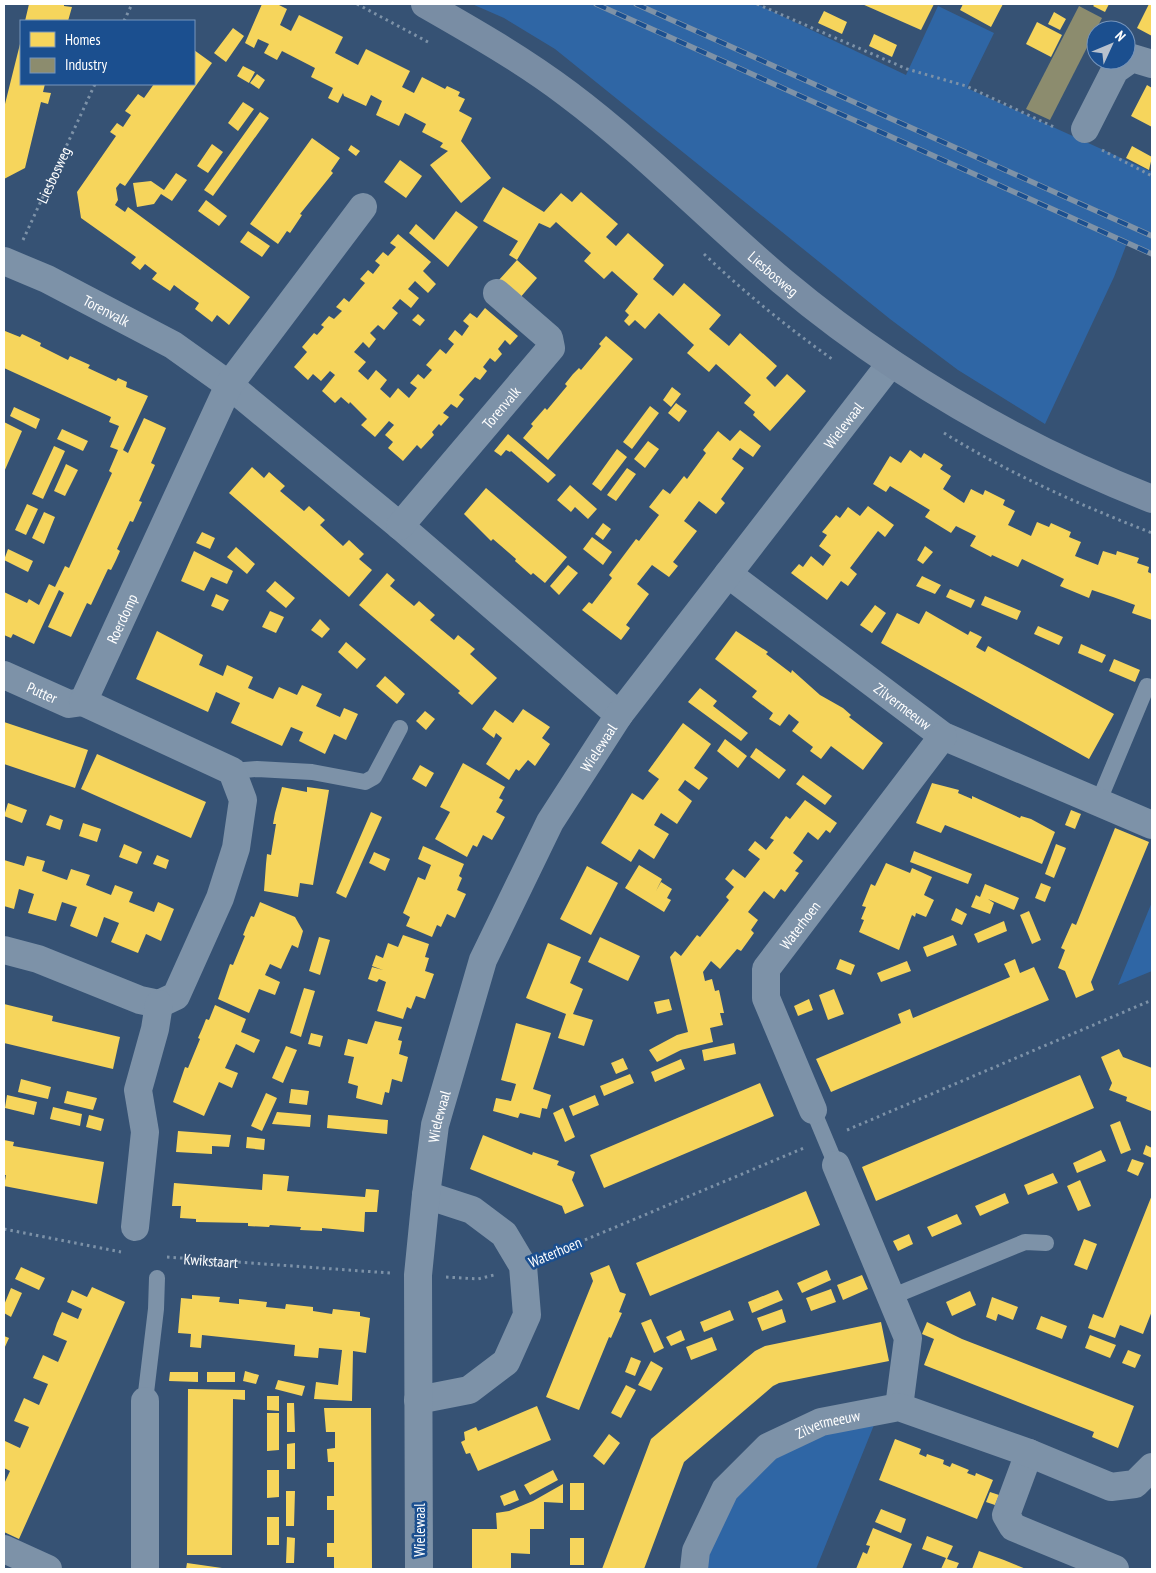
<svg xmlns="http://www.w3.org/2000/svg" width="1156" height="1573" font-family="'PT Sans Narrow',sans-serif">
<style>
.green{fill:#2f66a5}
.homes{fill:#f6d55c}
.industry{fill:#8c8c6e}
.lines{fill:none;stroke-linecap:round;stroke-linejoin:round}
.path{stroke:#7d92a8;stroke-width:3;stroke-dasharray:2.5 4;stroke-linecap:butt}
.lane{stroke:#7d92a8;stroke-width:16}
.street{stroke:#7d92a8;stroke-width:28}
.secondary{stroke:#798da4;stroke-width:28}
.rail-casing{stroke:#7e92a7;stroke-width:5.5}
.rail{stroke:#1b4f8f;stroke-width:4;stroke-dasharray:11;stroke-linecap:butt}
.labels{text-anchor:middle;dominant-baseline:central;stroke-width:5;stroke-linejoin:round;paint-order:stroke}
.street-label{font-size:15px;fill:#fff;stroke:#1b4f8f}
</style>
<rect width="100%" height="100%" fill="#365274"/>
<path class="green" d="M472 4H757L906 75 938 6 994 33 967 88 1152 172V254L1127 243 1114 277 1045 424 958 370 890 319 555 49 504 18Z
M1152 902V971L1118 985Z
M878 1415 816 1569H706L709 1544 724 1507 756 1470 791 1446Z"/>
<path class="homes" d="M29 4H64V6L72 7 68 21H25Z
M262 4H277L287 9 280 25 291 31 299 15 343 37 335 53 358 65 366 49 410 71 402 87 414 93 422 77 445 89 447 86 460 92 458 96 465 99 459 111 472 118 461 141 491 178 461 203 430 165 448 151 440 147 443 143 422 132 426 124 405 113 399 126 376 115 382 101 371 95 366 106 344 96 343 93 338 103 328 98 333 88 311 77 315 68 282 51 277 60 264 53 269 44 258 39 254 48 245 43Z
M862 4H934L921 30Z
M963 4H1003L991 27 960 10Z
M1095 4H1109L1105 12 1093 6Z
M1149 4H1152V36L1137 28Z
M824 11 847 22 842 34 818 23Z
M1054 12 1066 19 1060 30 1048 24Z
M1037 22 1062 35 1051 57 1026 44Z
M233 28 244 36 226 62 214 53Z
M874 34 897 45 892 57 869 46Z
M21 40V84H45L43 92 51 93 48 104 41 102 25 168 4 179V108Z
M194 50 212 63 125 186 120 183 116 188 118 200 115 205 125 212 128 207 250 297 229 325 217 315 212 322 195 309 199 303 186 294 174 285 170 291 152 279 157 273 145 264 140 270 131 263 136 257 81 218 77 192 116 136 110 132 117 123 123 127 131 115 125 111 138 94 144 98 154 84H194Z
M243 66 255 72 249 83 237 76Z
M257 74 265 80 259 89 250 83Z
M1147 85 1152 88V127L1131 116Z
M243 102 254 109 238 131 228 123Z
M260 112 269 118 213 196 204 190Z
M312 138 340 158 331 171 333 173 300 214 302 215 290 233 287 231 278 244 250 224Z
M212 144 223 152 208 173 197 166Z
M351 145 360 151 356 156 348 150Z
M1132 146 1152 157 1149 170 1126 158Z
M400 160 422 176 406 198 384 182Z
M176 173 187 180 172 201 161 194 154 204 137 207 133 183 151 181 164 190Z
M503 187 544 212 561 193 572 202 581 192 618 224 606 237 616 246 628 233 664 265 653 279 673 296 684 283 721 315 709 329 729 346 740 333 777 366 766 378 775 387 787 374 806 391 770 431 753 415 755 412 744 403 751 395 716 364 709 372 687 353 694 345 659 313 645 329 635 320 629 326 624 321 629 315 625 311 638 294 612 271 604 279 584 261 591 253 556 222 550 228 539 223 517 260 509 255 518 241 483 221Z
M206 200 227 216 219 226 198 211Z
M456 211 478 227 448 267 409 233 416 224 434 240Z
M248 231 270 246 262 257 240 242Z
M398 234 431 262 423 271 436 284 428 293 415 281 408 289 419 298 411 308 400 299 392 308 398 313 384 330 378 325 370 333 376 339 369 348 363 342 354 352 366 362 358 371 368 380 376 370 387 380 380 389 390 398 398 388 409 398 417 388 410 383 418 374 424 379 432 370 426 365 440 349 446 354 454 344 448 339 455 330 462 336 469 326 463 321 470 313 477 318 485 308 518 336 510 345 505 340 498 349 502 354 495 362 490 358 483 367 487 371 480 380 475 377 459 395 464 399 457 408 451 404 443 413 449 417 441 426 439 424 432 432 434 435 421 449 417 445 403 461 388 448 393 442 385 435 394 425 389 421 375 437 361 425 367 419 350 402 349 404 341 397 335 403 322 391 335 375 330 371 321 381 313 374 308 380 294 367 307 352 302 347 314 333 317 335 324 327 321 325 329 316 334 319 342 311 336 307 344 298 349 302 365 283 360 279 368 270 373 274 380 265 375 261 383 252 388 256 396 247 390 243Z
M517 260 537 278 519 299 498 281Z
M418 314 425 320 420 326 412 320Z
M5 331 20 337 22 334 41 343 40 346 68 360 70 356 90 365 88 368 116 381 118 378 127 382 126 387 148 396 123 450 128 453 144 418 166 428 151 463 155 465 139 501 142 502 133 522 130 521 117 549 120 551 116 560 111 570 108 569 91 605 87 603 71 637 48 627 64 593 59 590 34 644 13 634 11 638 4 635V592L27 603 29 599 39 605 49 584 55 587 65 566 69 568 112 473 109 471 118 450 110 447 119 426 109 422 111 417 4 368Z
M606 336 633 359 548 460 523 438 533 426 531 424 545 408 547 410 567 386 565 384 573 374 579 368 581 370 601 346 599 344Z
M672 387 681 394 671 407 663 400Z
M676 403 687 411 679 422 668 413Z
M650 406 659 413 632 449 623 442Z
M14 407 40 419 36 429 10 416Z
M4 422 22 431 4 472Z
M62 429 88 441 83 451 57 439Z
M740 430 761 446 753 457 740 448 732 459 744 468 721 499 725 503 716 514 699 501 684 521 697 531 673 562 678 566 669 577 652 565 637 584 649 594 626 625 630 628 621 640 582 610 589 602 592 604 612 578 609 575 636 539 639 541 659 515 649 507 663 489 670 494 684 476 687 479 706 453 703 450 718 431 730 441Z
M508 434 556 475 548 483 511 451 510 452 506 450 501 456 494 451Z
M648 441 659 449 645 468 634 459Z
M54 446 65 451 43 499 32 494Z
M617 449 627 457 601 491 592 484Z
M910 450 921 458 924 453 943 465 940 469 951 476 943 489 964 503 971 489 983 495 985 490 1005 500 1003 505 1015 511 1008 525 1031 536 1037 522 1049 527 1051 523 1071 532 1069 537 1081 542 1075 556 1098 565 1103 551 1116 555 1117 551 1139 558 1137 563 1149 567 1148 572 1152 574V620L1132 613 1135 605 1113 597 1092 590 1089 598 1060 586 1064 579 1022 559 1018 567 992 555 991 557 970 546 976 536 956 526 951 533 925 517 930 510 890 486 886 492 873 484 890 456 901 463Z
M66 464 78 470 65 496 54 491Z
M252 467 264 478 269 472 285 486 280 491 304 511 309 506 325 520 320 525 343 546 349 540 364 554 359 559 372 570 349 597 229 493Z
M627 468 636 474 616 501 607 495Z
M570 485 597 509 588 519 575 507 571 512 557 500Z
M486 488 567 557 545 583 533 573 531 575 515 561 516 559 493 539 491 541 464 514Z
M27 504 38 509 26 535 15 530Z
M868 506 894 525 885 537 878 531 850 568 857 574 848 586 841 581 827 600 791 573 799 564 803 567 811 556 823 566 831 555 819 546 827 535 822 532 836 515 840 518 848 507 860 516Z
M44 512 55 517 44 544 32 538Z
M603 523 611 529 603 540 595 534Z
M202 532 215 538 210 549 196 543Z
M592 537 612 552 603 565 583 549Z
M925 546 933 552 923 564 917 560Z
M236 547 255 564 247 574 227 557Z
M8 549 33 561 28 572 4 560Z
M194 551 233 571 227 584 211 577 204 591 181 581Z
M568 565 578 573 559 595 550 586Z
M387 573 395 580 390 586 414 606 419 601 435 615 430 620 454 640 458 635 475 649 470 654 497 678 472 705 458 693 460 691 359 605Z
M922 576 941 585 935 594 916 586Z
M275 581 295 598 286 608 266 591Z
M950 589 975 600 971 608 946 597Z
M216 594 229 600 223 611 211 606Z
M985 596 1021 611 1017 620 981 605Z
M875 605 886 613 872 633 860 625Z
M270 611 284 617 276 633 262 627Z
M926 611 968 635 970 631 982 637 976 647 985 652 988 646 1114 714 1089 759 881 643 897 613 919 624Z
M320 619 330 629 322 638 311 630Z
M1038 626 1063 637 1059 645 1034 634Z
M157 631 203 655 199 665 223 676 227 665 253 677 248 688 273 699 279 687 297 695 302 685 322 694 316 706 340 717 344 708 358 714 346 740 334 734 325 754 299 741 303 732 291 727 282 746 231 723 240 703 216 692 208 712 136 679Z
M736 631 768 652 766 654 791 673 792 670 820 695 843 708 851 715 849 717 883 743 863 770 831 746 821 759 810 751 813 747 792 731 799 722 789 714 780 726 769 719 773 713 752 697 757 691 715 659Z
M346 642 366 659 357 669 338 652Z
M1081 644 1106 655 1102 663 1078 653Z
M1114 659 1140 670 1135 682 1109 671Z
M385 676 405 694 397 704 376 686Z
M700 688 717 701 713 706 748 733 741 741 688 702Z
M523 709 550 727 542 738 550 744 535 766 528 760 519 771 516 769 509 780 486 764 502 738 496 733 494 738 482 729 495 710 513 723Z
M425 711 435 719 426 730 416 721Z
M4 722 88 750 75 788 4 764Z
M683 723 711 744 694 768 708 778 699 790 685 780 678 790 692 801 677 824 661 813 654 825 669 834 654 859 639 849 631 862 601 843 632 793 643 800 659 779 648 771Z
M725 739 747 756 738 768 717 751Z
M756 748 786 770 779 779 750 757Z
M97 754 206 802 191 838 81 789Z
M463 763 505 787 499 798 503 800 496 812 505 817 499 828 492 840 483 835 477 847 473 845 467 857 435 839 450 812 440 807Z
M420 765 434 773 426 787 412 779Z
M803 775 832 796 825 805 796 784Z
M932 783 959 790 958 793 972 799V796L1020 818 1021 816 1031 819 1055 832 1042 864 945 825 941 833 916 823Z
M282 787 307 792V787L329 790 313 885 300 883 298 897 264 891 266 864 267 854 271 855 276 824H273L275 813Z
M805 800 837 823 830 833 826 830 818 840 808 832 793 853 803 861 795 871 799 873 785 892 781 889 774 899 764 891 748 912 758 920 751 930 754 933 741 951 737 949 720 969 711 961 703 972 705 981 712 979 715 991 719 990 724 1013H720L723 1025 710 1028 713 1042 681 1050 657 1062 649 1050 677 1035 688 1032 670 957 675 951 681 956 697 935 700 937 729 900 726 897 734 887 725 879 733 869 745 878 760 859 748 850 755 841 766 850 774 840 770 838 786 816 790 819Z
M8 803 27 810 22 823 4 816Z
M1071 810 1081 814 1075 829 1065 825Z
M371 812 382 817 346 898 336 893Z
M50 815 63 820 60 830 46 825Z
M83 823 101 829 97 842 79 836Z
M1115 828 1149 842 1091 982 1094 990 1076 998 1065 971 1058 968 1065 950 1061 948 1072 923 1076 925Z
M124 844 142 852 137 864 119 857Z
M1056 844 1066 848 1054 878 1045 874Z
M423 846 464 864 459 876 462 878 457 890 466 894 455 918 447 914 441 927 437 925 432 937 406 926 410 917 403 913 418 877 425 880 431 865 418 859Z
M914 851 972 874 968 884 910 862Z
M374 852 390 859 385 871 369 863Z
M157 855 169 860 166 869 153 864Z
M27 856 45 861 42 871 67 880 71 869 90 875 86 885 111 895 115 885 133 892 129 902 154 912 158 902 174 909 161 941 146 934 138 953 111 942 119 923 104 917 97 937 70 926 77 907 62 902 56 921 28 913 34 894 19 889 14 909 4 906V860L24 866Z
M886 863 910 873 912 868 932 877 924 895 934 900 926 917 916 913 915 917 912 915 899 950 859 932 864 920 861 919 866 907 862 906 871 884 875 886Z
M639 865 662 879 656 891 661 882 672 889 667 898 671 900 664 912 625 888Z
M587 866 618 883 591 935 560 919Z
M1041 883 1051 887 1045 902 1035 898Z
M985 884 1019 898 1014 910 988 899 994 903 990 914 971 907 976 895 980 897Z
M260 902 295 917 303 931 298 948 292 945 281 969 270 964 265 975 280 982 275 995 259 989 249 1013 218 999 230 964 233 965 245 936 243 935 247 925 251 916 254 917Z
M956 908 967 914 962 925 951 920Z
M1029 911 1041 940 1032 944 1020 915Z
M1004 921 1007 931 978 943 974 934Z
M403 935 429 944 425 957 429 958 425 971 434 974 425 999 416 996 411 1009 407 1007 403 1019 377 1011 386 982 379 979 377 982 368 979 372 967 383 970 372 966 376 955 383 958 388 943 398 947Z
M953 935 957 945 927 957 923 947Z
M319 937 330 940 320 975 309 971Z
M600 937 640 956 628 981 588 962Z
M548 943 581 957 570 983 583 989 573 1014 593 1020 584 1046 558 1038 566 1014 526 998Z
M840 959 855 965 851 975 836 969Z
M1015 959 1020 973 1034 967 1049 1000 831 1092 816 1059 901 1023 898 1014 910 1009 913 1018 1010 977 1004 964Z
M907 961 911 971 881 982 877 973Z
M304 988 315 991 301 1037 290 1033Z
M834 989 844 1014 828 1020 819 995Z
M669 999 672 1010 657 1014 654 1002Z
M809 999 813 1010 798 1016 794 1006Z
M4 1004 53 1016 52 1021 120 1037 113 1069 4 1043Z
M215 1005 246 1019 241 1032 260 1040 254 1053 236 1044 225 1068 238 1073 232 1088 219 1082 204 1116 173 1102 185 1067 188 1068 200 1039 198 1038 202 1029 206 1019 209 1020Z
M375 1021 402 1027 398 1040 402 1041 399 1054 408 1057 402 1082 392 1079 389 1093 385 1092 382 1105 356 1098 358 1086 348 1083 354 1057 344 1055 348 1039 367 1044Z
M516 1023 551 1033 533 1089 551 1095 547 1109 542 1108 540 1118 520 1113 518 1118 493 1111 496 1098 511 1101 516 1084 501 1080Z
M311 1033 323 1036 320 1047 308 1044Z
M734 1043 736 1054 704 1061 702 1050Z
M286 1046 297 1050 283 1083 272 1078Z
M1119 1049 1123 1057 1152 1068 1151 1111 1126 1101 1127 1097 1109 1090 1112 1083 1101 1057Z
M623 1058 628 1069 616 1074 611 1063Z
M681 1059 685 1069 655 1082 651 1072Z
M630 1074 634 1083 604 1096 600 1086Z
M1080 1075 1094 1108 876 1201 862 1167Z
M21 1079 51 1087 48 1099 18 1092Z
M760 1083 774 1116 604 1188 590 1155Z
M291 1089 309 1091 307 1105 289 1103Z
M67 1091 97 1098 93 1110 64 1103Z
M266 1093 277 1098 262 1131 251 1126Z
M7 1095 37 1102 34 1115 5 1108Z
M595 1095 599 1105 573 1116 569 1106Z
M53 1107 82 1114 80 1126 50 1119Z
M563 1108 575 1137 565 1142 553 1113Z
M277 1112 311 1115 310 1127 272 1124Z
M89 1115 104 1119 101 1131 86 1127Z
M328 1115 388 1120 387 1134 327 1128Z
M1120 1121 1131 1150 1121 1154 1110 1125Z
M178 1131 231 1135 229 1147 212 1146V1154L176 1152Z
M483 1135 532 1155 533 1152 559 1161 557 1165 575 1172 572 1180 584 1206 565 1214 562 1206 470 1169Z
M247 1137 265 1139 264 1150 246 1148Z
M4 1140 14 1142 13 1146 104 1162 97 1204 4 1186 6 1175H4Z
M1146 1145 1152 1148V1158L1143 1154Z
M1101 1150 1106 1161 1077 1173 1073 1163Z
M1132 1159 1144 1163 1138 1176 1127 1171Z
M1053 1173 1058 1183 1028 1195 1024 1185Z
M263 1174 289 1176 287 1191 365 1197 366 1189 379 1190 377 1212H365L364 1232 322 1228V1231L300 1230 301 1227 270 1225 269 1227 248 1226V1223L196 1222V1219L180 1218 181 1206H172L174 1183 262 1190Z
M1080 1180 1091 1206 1078 1211 1067 1186Z
M806 1191 820 1225 650 1296 636 1263Z
M1005 1193 1009 1203 980 1216 975 1206Z
M1152 1195V1311L1143 1334 1120 1325 1115 1338 1088 1328 1093 1314 1103 1318Z
M957 1214 962 1224 932 1237 927 1227Z
M909 1234 913 1244 898 1251 893 1241Z
M1084 1239 1097 1244 1087 1270 1074 1265Z
M609 1265 620 1292 626 1294 619 1312 622 1313 611 1338 609 1337 579 1410 546 1397 593 1281 590 1273Z
M21 1267 45 1278 39 1290 15 1279Z
M827 1270 831 1280 802 1293 797 1283Z
M862 1275 868 1289 843 1300 837 1285Z
M92 1287 125 1302 19 1539 4 1532V1484L10 1471 4 1468V1443L5 1441 20 1448 29 1427 14 1421 24 1398 39 1405 48 1384 33 1378 43 1355 58 1362 67 1341 53 1335 57 1323 62 1312 78 1319 82 1309 67 1302 72 1290 87 1297Z
M11 1288 22 1293 11 1317 4 1313V1305Z
M831 1289 836 1302 811 1311 806 1298Z
M778 1290 783 1300 752 1313 748 1302Z
M970 1291 976 1305 952 1316 946 1302Z
M192 1295 220 1297 219 1302 239 1304V1299L267 1302 266 1307 276 1308 285 1309 286 1304 313 1307V1311L332 1314 333 1309 360 1312V1316L370 1318 366 1353 353 1351 352 1401 314 1399 316 1382 338 1385 342 1350 319 1348 318 1358 294 1356 295 1345 202 1335 201 1348 190 1347 191 1334 178 1333 181 1298 192 1299Z
M992 1297 1018 1307 1013 1320 998 1314 996 1321 986 1317Z
M782 1309 786 1322 762 1331 757 1318Z
M730 1310 734 1320 704 1332 700 1322Z
M1041 1316 1067 1326 1062 1339 1036 1329Z
M651 1319 664 1348 654 1353 641 1323Z
M881 1322 889 1361 779 1383 773 1386 684 1462 644 1569H602L651 1439 755 1351 765 1346Z
M927 1322 962 1339 1134 1406 1118 1448 1092 1437 1094 1432 924 1365 934 1339 922 1334Z
M681 1330 685 1340 671 1346 666 1337Z
M1090 1335 1116 1345 1110 1358 1085 1348Z
M4 1336 9 1338 4 1349Z
M712 1337 717 1350 691 1360 686 1347Z
M1128 1350 1141 1355 1135 1368 1122 1363Z
M631 1357 641 1361 635 1376 625 1372Z
M651 1361 663 1368 651 1391 638 1385Z
M245 1371 259 1375 256 1384 243 1381Z
M170 1372H198V1382L169 1381Z
M207 1372H235V1382H207Z
M278 1380 305 1386 302 1396 275 1389Z
M626 1385 636 1390 621 1418 611 1413Z
M188 1389 245 1390V1400L233 1399 232 1555H187Z
M267 1396H279V1411L267 1410Z
M287 1403H294L295 1432H287Z
M537 1406 551 1440 478 1471 470 1453 466 1454 461 1442 465 1440 464 1432 476 1427 478 1431Z
M324 1408H371L372 1569H334V1557H327V1543H334V1510H327V1496H334V1462H328L327 1449 335 1448V1432H326Z
M267 1413H279V1450L267 1451Z
M609 1434 620 1443 604 1465 593 1456Z
M895 1439 921 1449 919 1454 926 1457 927 1454 944 1460 943 1464 950 1467 952 1463 969 1470 967 1473 975 1476 976 1473 993 1480 977 1519 879 1480Z
M295 1443V1469H287V1444Z
M267 1470H279V1497L267 1498Z
M553 1470 558 1480 530 1495 524 1485Z
M570 1483H584V1510H570Z
M563 1484V1503L544 1502V1529H530V1554L511 1553V1569H472V1529H497L496 1513 509 1511 533 1501Z
M515 1490 519 1500 504 1506 500 1496Z
M286 1491H295L294 1526H286Z
M990 1492 999 1495 995 1505 986 1502Z
M881 1509 906 1519 901 1533 875 1522Z
M267 1517H279V1545H267Z
M873 1528 912 1544 902 1569H856L863 1552 867 1554 870 1546 866 1545Z
M927 1536 953 1546 947 1559 959 1563 956 1569H941L946 1558 922 1549Z
M287 1537 295 1538 294 1563H286Z
M570 1538H584V1565H570Z
M979 1551 1004 1560 1026 1569H972Z
M187 1563 222 1568V1569H186Z"/>
<path class="industry" d="M1079 6 1102 18 1050 120 1026 109Z"/>
<g class="lines">
<g class="path">
<path d="M357 4 428 42"/>
<path d="M757 4 907 69 966 86 1056 128"/>
<path d="M124 21 132 4"/>
<path d="M1102 150 1152 176"/>
<path id="s1" d="M23 240 95 84"/>
<path d="M704 254C744 292 787 327 832 359"/>
<path d="M944 433C1010 474 1080 505 1152 533"/>
<path d="M847 1130 1152 1000"/>
<path d="M4 1229 121 1252"/>
<path d="M549 1255 804 1148"/>
<path id="s2" d="M167 1257 390 1273"/>
<path d="M446 1277 478 1279 494 1275"/>
</g>
<path class="lane" d="M232 771 257 769 312 772 365 782 374 777 400 728
M1098 803 1147 686
M813 1110 836 1165
M891 1297 1025 1242 1046 1243
M145 1401 156 1309 157 1278"/>
<g class="street">
<path d="M1085 129 1115 70 1132 58 1152 64"/>
<path id="s3" d="M4 261 47 279 173 345 229 385 400 526 619 715"/>
<path id="s4" d="M400 526 551 348 549 338 497 293"/>
<path id="s5" d="M728 574 943 736 1152 825"/>
<path id="s6" d="M4 675 69 704 83 702"/>
<path id="s7" d="M4 950 38 959 140 1000 159 1004 176 996 220 898 236 848 243 800 232 771 83 702 229 385 363 207"/>
<path id="s8" d="M813 1110 766 998V969L943 736"/>
<path d="M836 1165 908 1338 899 1407"/>
<path d="M135 1227 145 1132 138 1090 155 1029 159 1004"/>
<path d="M418 1400 469 1390 506 1362 527 1315 523 1266 504 1234 472 1210 426 1195"/>
<path d="M1029 1453 1006 1515 1013 1527 1115 1569"/>
<path d="M4 1549 48 1569"/>
<path d="M145 1569V1401"/>
<path id="s9" d="M419 1569 418 1275 426 1195 435 1125 483 960 550 822 619 715 891 363"/>
<path id="s10" d="M694 1569 696 1551 725 1490 768 1447 821 1422 899 1407 1029 1453 1111 1487 1135 1484 1152 1467"/>
</g>
<path class="secondary" id="s11" d="M425 4C474 32 523 60 568 94 644 151 710 220 782 281 893 374 1018 446 1152 499"/>
<g class="rail-casing">
<path id="rail" d="M596 4 1152 254
M636 4 1152 236"/>
</g>
<use href="#rail" class="rail"/>
</g>
<g class="labels">
<g class="street-label">
<text stroke="none"><textPath href="#s1" startOffset="72">Liesbosweg</textPath></text>
<text stroke="none"><textPath href="#s11" startOffset="442">Liesbosweg</textPath></text>
<text stroke="none"><textPath href="#s3" startOffset="114">Torenvalk</textPath></text>
<text stroke="none"><textPath href="#s4" startOffset="156">Torenvalk</textPath></text>
<text stroke="none"><textPath href="#s9" startOffset="1264">Wielewaal</textPath></text>
<text stroke="none"><textPath href="#s7" startOffset="679">Roerdomp</textPath></text>
<text stroke="none"><textPath href="#s6" startOffset="42">Putter</textPath></text>
<text stroke="none"><textPath href="#s5" startOffset="219">Zilvermeeuw</textPath></text>
<text stroke="none"><textPath href="#s9" startOffset="859">Wielewaal</textPath></text>
<text stroke="none"><textPath href="#s8" startOffset="206">Waterhoen</textPath></text>
<text stroke="none"><textPath href="#s9" startOffset="454">Wielewaal</textPath></text>
<text transform="translate(555 1252) rotate(-23)">Waterhoen</text>
<text stroke="none"><textPath href="#s2" startOffset="44">Kwikstaart</textPath></text>
<text stroke="none"><textPath href="#s10" startOffset="211">Zilvermeeuw</textPath></text>
<text transform="translate(419 1530) rotate(-90)">Wielewaal</text>
</g>
</g>
<rect width="1156" height="1573" fill="none" stroke="#ffffff" stroke-width="10"/>
<rect x="20" y="20" width="175" height="65" fill="#1b4f8f" stroke="#7695bc"/>
<rect x="30" y="32" width="25" height="15" fill="#f6d55c" stroke="#7695bc"/>
<text x="65" y="45" font-size="15" fill="#ffffff">Homes</text>
<rect x="30" y="58" width="25" height="15" fill="#8c8c6e" stroke="#7695bc"/>
<text x="65" y="70" font-size="15" fill="#ffffff">Industry</text>
<g transform="translate(1111 45) rotate(46)"><circle r="24" fill="#1b4f8f" stroke="#7695bc"/>
<path d="M0-4L9 19L0 12L-9 19Z" fill="#b9c2ce"/>
<text y="-8" font-size="14" font-weight="bold" text-anchor="middle" fill="#ffffff">N</text>
</g>
</svg>
